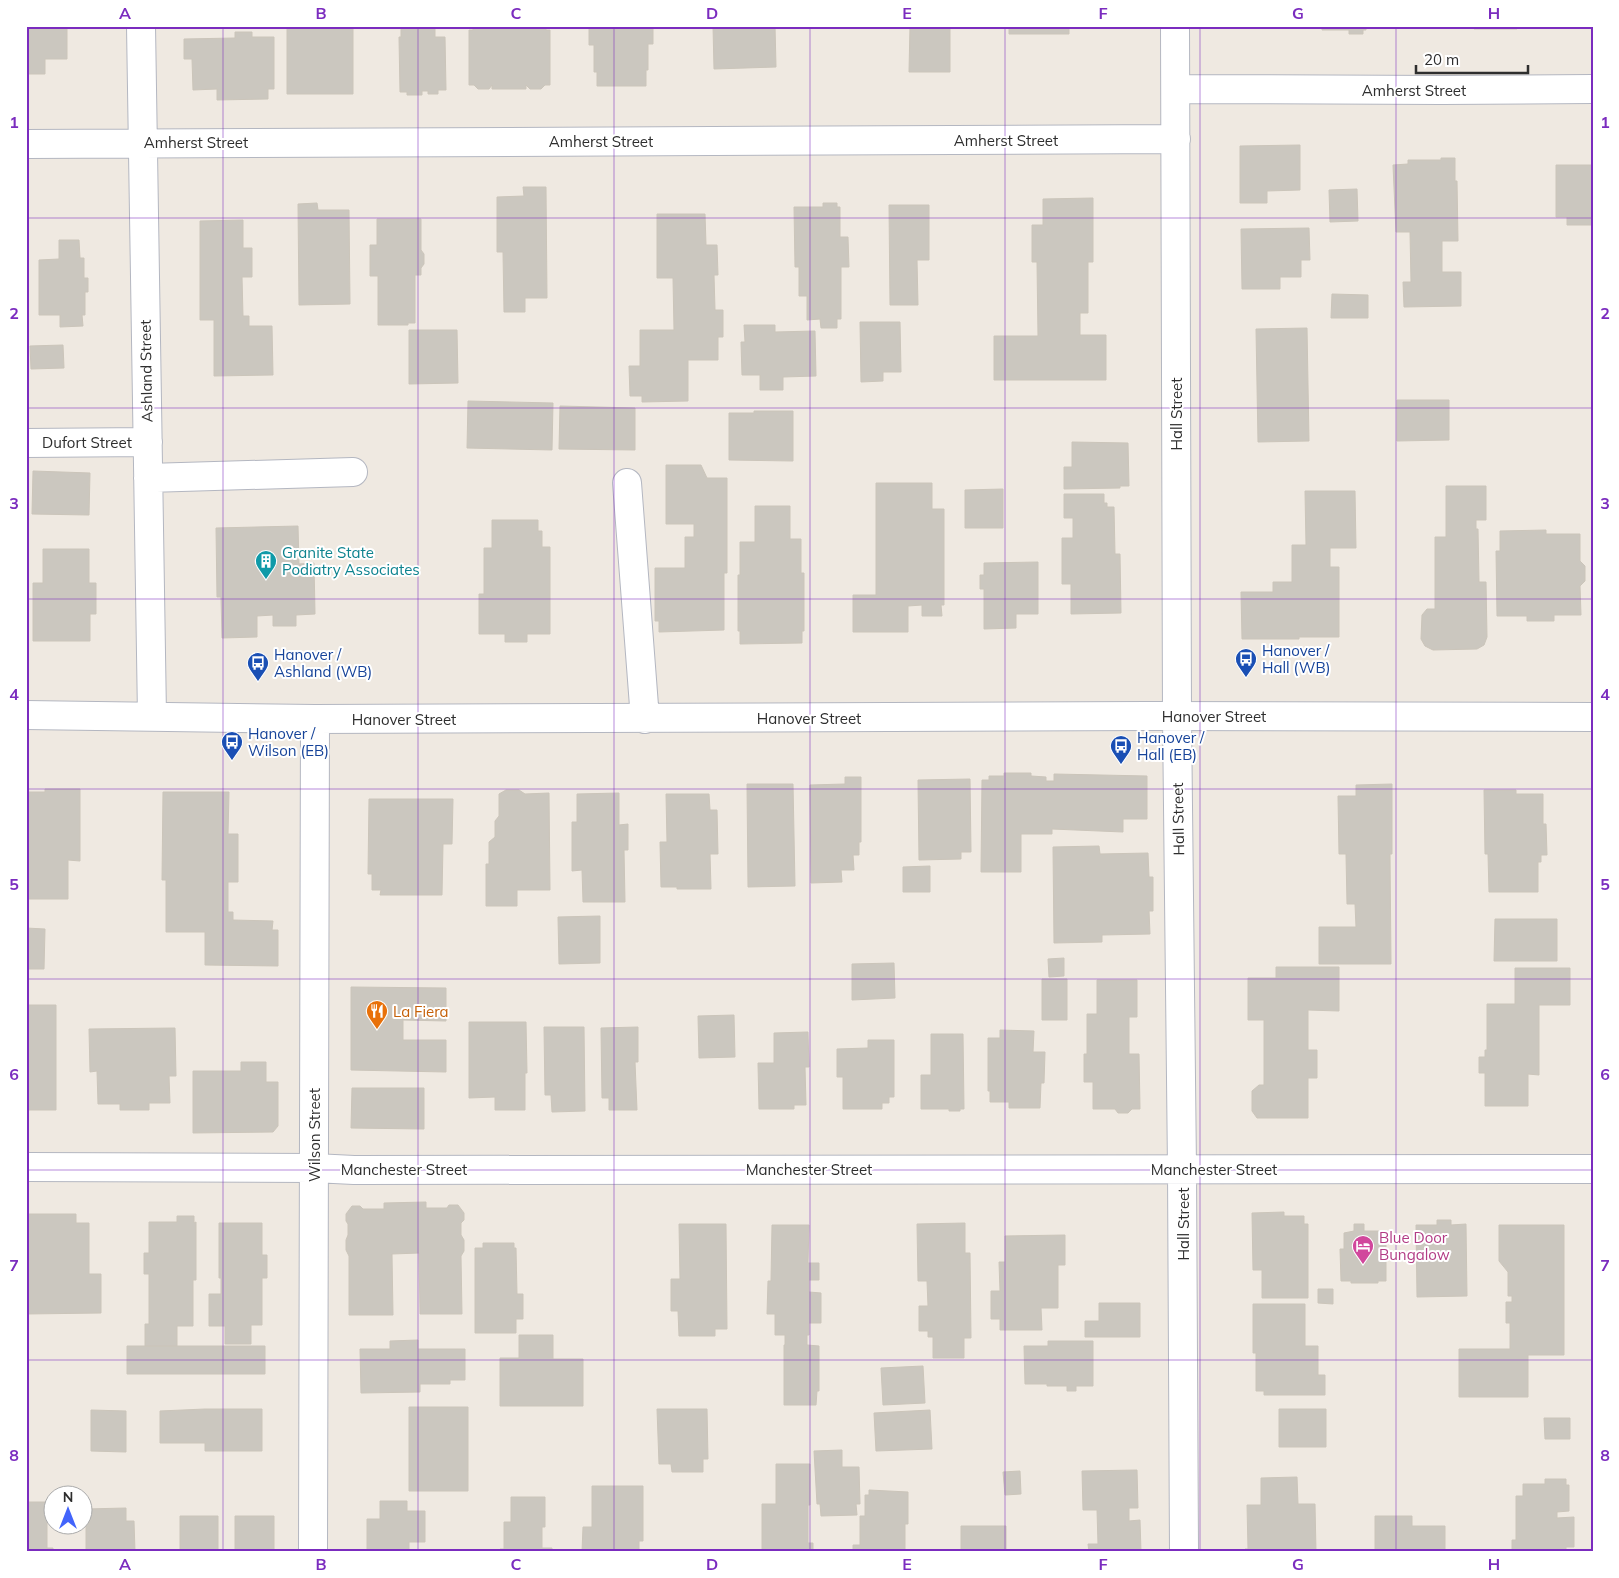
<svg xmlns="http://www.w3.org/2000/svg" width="1619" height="1578" font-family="Mulish,sans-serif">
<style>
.building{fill:#cbc7bf;stroke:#cbc5ba}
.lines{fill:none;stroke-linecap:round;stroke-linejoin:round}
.minor-casing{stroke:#b4b7c1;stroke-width:30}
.minor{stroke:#fff;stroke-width:28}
.grid{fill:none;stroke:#7b2cbf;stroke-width:1;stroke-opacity:0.55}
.labels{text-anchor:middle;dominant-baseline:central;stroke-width:4;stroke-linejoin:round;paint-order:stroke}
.street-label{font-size:15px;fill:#2e2e2e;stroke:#fff}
.culture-label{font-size:15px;fill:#0d838f;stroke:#fff;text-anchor:start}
.transit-label{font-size:15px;fill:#164399;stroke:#fff;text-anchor:start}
.food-label{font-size:15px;fill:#c56008;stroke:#fff;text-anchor:start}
.hotel-label{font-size:15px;fill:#b23c85;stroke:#fff;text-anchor:start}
.neatline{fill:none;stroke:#7b2cbf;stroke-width:2}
.grid-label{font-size:16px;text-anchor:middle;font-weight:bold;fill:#7b2cbf}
</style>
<rect width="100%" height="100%" fill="#efe9e1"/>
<path class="building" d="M26 26H67V59H45V74H26Z
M235 26H275V27L235 28Z
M287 26H353V94H287Z
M363 26H393V27H363Z
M401 26H435V37H445L446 90H438V94H428V91H422V95H407V92H400L399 37H401Z
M473 26H546V30H550V85H545L541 89H530L526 85V89H492V85L489 89H478L474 85H469V30H473Z
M589 26H653V44H648V70H646V86H597V72H594V45H589Z
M713 26H775L776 67 714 69Z
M910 26H950V72H909Z
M1009 26H1119L1069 27V34H1009Z
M1322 26H1366V30H1363V34H1349V30H1322Z
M1474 26H1517V29H1474Z
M235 32H252V37H274V89H268V99L217 100V89L193 90 192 59H184V39L235 38Z
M1300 145V190L1267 191V203H1240V146Z
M1441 158H1455V181H1457L1458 241H1442V272H1461V306L1404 307 1403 282H1411L1410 232H1396L1393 165 1408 164V160H1441Z
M1556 165H1593V225H1567V217H1556Z
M523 187H546L547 298H525V312H504L503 252H497V197L524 196Z
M1357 189 1358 221 1330 222 1329 190Z
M1093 198V262H1088V313H1080V335H1106V380H994V336H1038L1037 262H1032V225H1043V199Z
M317 203 318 210H349L350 304 299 305 298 204Z
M823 203H837V207H840V237H848L849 267H841V319H837V328H821L820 319 807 320V296H799V267H795L794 207H823Z
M889 205H929V260H917L918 305H890Z
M657 214H705L706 245H717L718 275H714L715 310H723V337H718V360H688V401L642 402V396H630L629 366H640V330H674L673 278H657Z
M377 219H421V250L424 254V264L421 268V275H415V323H408V325H378V276H370V245H377Z
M243 220V248H252V277H242L243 316H249V326H272L273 375 214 376V320H200V221Z
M1309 228 1310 260H1301V277H1280V289H1242L1241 229Z
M59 240H79L80 258H84V278H88V292H85V315H82L83 326 60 327V315H39V260L59 259Z
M1332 294 1368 295V318H1331Z
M860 322H900L901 372H883V381L861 382Z
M744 325H775V332L815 331 816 376 783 377V390H760V375H742L741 342H745Z
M1307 328 1309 441 1258 442 1256 329Z
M409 330H457L458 383 409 384Z
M63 345 64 368 31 369 30 346Z
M1397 400H1449V440L1397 441Z
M468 401 553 403 552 450 467 448Z
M560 406 635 408V450L559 449Z
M754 411H793V461L729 460V413H754Z
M1072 442 1128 443 1129 486H1120V488L1064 489V467H1072Z
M666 465H701L707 478H727V573H724V630L659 632V621H655V568H685V537H694V524H666Z
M33 471 90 473 89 515 32 514Z
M876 483H932V509H944V605H941L942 616H922V605L908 606V632H853V595H876Z
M1446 486H1486V520H1476V529H1478L1479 582H1486L1487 637 1484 645 1477 649 1433 650 1425 646 1421 639 1422 615 1427 609H1435V537H1446Z
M1003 489V528H965V490Z
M1305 491H1355L1356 548H1330V567H1339V637H1299V639H1242L1241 592H1273V582H1292V545H1306Z
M1064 494H1104V503H1107V507H1114L1115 554H1120L1121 613 1071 614V584H1062V538H1073V518H1064Z
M755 506H790V539H801V573H804V631H802V643L740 644V631H738V575H740V542H755Z
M492 520H538V531H542V547H550V634H527V642H505V634H479V594H484V548H492Z
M298 526 299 564 314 563 315 614 296 615V626H273V615L257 616V637L222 638 221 597H217L216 528Z
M1546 530V534H1580V561L1585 566V581L1580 586 1581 615H1554V621H1527V616H1497L1496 551H1500V531Z
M43 549H89V583H96V614H90V641H33V583H43Z
M1038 562V614H1016V628L984 629V589H980V575H984V563Z
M1004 773H1031V776L1046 777V781H1054V774L1147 776V819H1123V832L1052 829V834H1021V872H981L982 780H989V776H1004Z
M845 777H861V842H859V855H853L854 870H841L842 882 811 883 810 785 845 784Z
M970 779 971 852H961V859L919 860 918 780Z
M747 784H793L795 886 748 887Z
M1392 784V854H1390L1391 964H1319V927H1356L1355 904H1347L1346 854H1339L1338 796H1356V785Z
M45 789H80V861L68 860V899H26V792H45Z
M506 790H519L525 794 549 793 550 890H517V906H486V864H489V842L495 837V821L499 816V794Z
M1484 790H1516V794H1543V824H1546L1547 855H1541V862H1538V892H1489L1488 854H1485Z
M163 792H229L228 834H238V882H228V912H233V920L273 921 272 930H278V966L205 965V932H166V880H162Z
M619 793V825L628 824V850H624L625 902H583L582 870 572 871V822H577V794Z
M666 794H709L710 810H717L718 854H710L711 889H677V887H661L660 842H667Z
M369 799H453L452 844H443L442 895H380L381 890H372V874H368Z
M1099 846 1100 854 1148 853 1149 877H1153V911H1149L1150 934 1102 935V942L1054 943 1053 847Z
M930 866V892H903V867Z
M600 916V963L559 964 558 917Z
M1495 919H1557V961H1494Z
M26 928 45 929 44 969H26Z
M1064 958V976L1049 977 1048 959Z
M894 963 895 998 852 1000V964Z
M1276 967H1339V1011L1308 1010V1050H1317V1078H1308V1118H1257L1252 1111V1091L1259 1085H1264V1020H1248V978H1276Z
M1515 968H1570V1005H1539V1075L1528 1074V1106H1485V1073H1479V1057H1485V1050H1487V1004H1515Z
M1042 979H1067V1020H1042Z
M1097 980H1137V1017H1129V1054H1139L1140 1109H1132L1128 1113H1118L1115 1109H1093V1082H1084V1054H1087V1014H1097Z
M351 987 446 988V1021L403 1020V1040H446V1072L351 1070Z
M26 1005H56V1110H26Z
M734 1015 735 1057 699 1058 698 1016Z
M469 1022H526L527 1073H525V1110H495V1097L469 1098Z
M544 1027H584L585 1111 552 1112 551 1095H545Z
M638 1027V1062H635L637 1110H609V1098H602L601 1028Z
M175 1028 176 1076H169L170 1103H149V1110H120V1104H98L97 1071 90 1072 89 1029Z
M1000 1030 1034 1031 1033 1052H1045L1044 1083H1041L1040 1108H1009V1102H990V1091H988V1038H1000Z
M808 1032 809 1067H805L806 1105H794V1109H759L758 1063H774V1033Z
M931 1034H963L964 1109H960V1111H949V1109H921V1075H931Z
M868 1040H894V1097H889V1103H882V1109H843V1077H837V1049L868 1048Z
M241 1062H266V1082H278V1126L273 1132 193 1133V1071H241Z
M352 1088H424V1129L351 1128Z
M426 1202V1208H447L449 1205H458L464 1213V1220L461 1223V1235L464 1240V1251L461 1256 462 1314H420L419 1253 392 1254 393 1315H349V1256L346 1250V1240L348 1235V1224L346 1221V1214L352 1206H360L363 1209H384V1203Z
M1284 1212V1216H1304V1224H1308V1298H1262V1270H1253L1252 1213Z
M28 1214H76V1223H89V1274H101V1313L26 1314Z
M177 1216H194V1223L196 1222V1280H193V1326H177V1346H145V1324H149V1274H144V1253H149V1222H177Z
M1437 1220H1451V1225L1466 1224 1467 1296 1417 1297 1416 1225H1437Z
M219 1223H262V1255H267V1278H262V1325H251V1344H225V1326H209V1294H221V1278H219Z
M965 1223V1253H970L971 1338H964V1358H933V1337H928V1331H919V1306H928L927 1281H918L917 1224Z
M679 1224H726L727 1329H715V1336H679L678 1311H671V1279H680Z
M1354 1224H1364V1231H1386V1281H1378V1283H1351V1281H1341L1340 1249H1344V1233L1354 1231Z
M772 1225H809L808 1263H819V1280H809V1292L821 1293V1323H809V1335H807V1345L819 1346V1391H817L816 1405H784V1345H785V1335H775V1314H767L768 1281H771Z
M1499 1225H1564V1355H1528V1397H1459V1349H1510V1323H1506V1302H1512V1296H1508V1272L1499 1261Z
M1065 1235V1265H1058V1308H1041L1042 1330H1000V1319H991V1291H1000L999 1262H1005V1236Z
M483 1243H514V1248H516L517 1294H523V1319H516V1333H475V1248H483Z
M1318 1289H1333V1304L1318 1303Z
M1099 1303H1140V1337H1085V1321H1099Z
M1253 1304H1305V1346H1318V1375H1325V1395H1264V1391H1256V1353H1253Z
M519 1335H553V1359H583V1406H500V1358H519Z
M418 1340V1349H465V1380H450V1384H420V1392L361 1393 360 1349H390V1341Z
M1048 1341H1093V1386H1076V1391H1067V1386H1047V1384H1025L1024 1346H1048Z
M127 1346H265V1374H127Z
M923 1366 925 1403 883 1405 881 1368Z
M409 1407H468V1491H409Z
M205 1409H262V1451H205V1443H160V1411Z
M657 1409H707L708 1459H703V1472H672L671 1464H659Z
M1279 1409H1326V1447H1279Z
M91 1410 126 1411V1452L91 1451Z
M930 1410 932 1449 876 1451 874 1413Z
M1544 1418H1570V1439H1545Z
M842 1450V1467H859L860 1504H856L857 1515 821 1516 820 1504H817L814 1451Z
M776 1464H810V1505H808V1543H813V1552H766V1549H762V1504H776Z
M1137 1470 1138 1508H1129V1521L1140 1520 1141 1552H1089L1088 1544H1098L1097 1510H1083L1082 1471Z
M1020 1471 1021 1494 1005 1495 1003 1472Z
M1297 1477 1298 1504H1315L1316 1552H1245V1549H1248L1247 1505H1261V1478Z
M1545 1479H1566V1485H1569V1511L1557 1512V1518L1574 1517V1547H1566V1552H1512V1540H1516V1496H1523V1484H1545Z
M592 1486H643V1541H639V1552H582L583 1527H592Z
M869 1490 908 1492V1524H905V1552H853V1545H860V1516H865V1495H869Z
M511 1497H545V1527H542V1548H552V1552H500V1549H504V1522H511Z
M380 1501H407V1511H425V1542H409V1552H367V1519H380Z
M26 1502H47V1548H53V1552H26Z
M126 1508V1521H134L135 1552H86V1509Z
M180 1516H218V1552H180Z
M235 1516H274V1552H235Z
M1375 1516H1412V1526H1445V1552H1375Z
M961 1526H1006V1552H961Z"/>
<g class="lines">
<g class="minor-casing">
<path id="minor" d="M141 26 152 716
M1175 26 1177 716 1182 1169 1184 1552
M1176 89 1442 90 1593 89
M26 144 1176 139
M26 443 148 442
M148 478 353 472
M627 483 645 719
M26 715 315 719 1148 716 1593 717
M26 1167 314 1168 354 1170 1593 1169
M313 1552 315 719"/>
</g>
<use href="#minor" class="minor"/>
</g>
<path class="grid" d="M223 26V1552M418 26V1552M614 26V1552M810 26V1552M1005 26V1552M1200 26V1552M1396 26V1552M26 218H1593M26 408H1593M26 599H1593M26 789H1593M26 979H1593M26 1170H1593M26 1360H1593"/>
<defs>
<g id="building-pin" transform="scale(1.125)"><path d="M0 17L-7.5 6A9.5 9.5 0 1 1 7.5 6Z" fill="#0f9aa8" stroke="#fff"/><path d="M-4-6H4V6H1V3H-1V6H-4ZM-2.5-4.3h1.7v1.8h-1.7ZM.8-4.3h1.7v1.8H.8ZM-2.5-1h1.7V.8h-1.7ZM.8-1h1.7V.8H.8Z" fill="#fff"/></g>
<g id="bus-pin" transform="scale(1.125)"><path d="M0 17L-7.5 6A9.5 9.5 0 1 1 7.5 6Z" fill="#1a4fb4" stroke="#fff"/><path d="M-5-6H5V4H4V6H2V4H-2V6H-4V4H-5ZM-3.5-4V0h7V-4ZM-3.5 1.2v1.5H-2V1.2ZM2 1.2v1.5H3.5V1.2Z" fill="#fff"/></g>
<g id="restaurant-pin" transform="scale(1.125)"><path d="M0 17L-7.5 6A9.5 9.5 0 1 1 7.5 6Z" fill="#e8710a" stroke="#fff"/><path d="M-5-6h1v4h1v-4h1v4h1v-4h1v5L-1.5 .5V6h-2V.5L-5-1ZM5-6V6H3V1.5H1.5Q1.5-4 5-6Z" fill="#fff"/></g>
<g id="hotel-pin" transform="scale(1.125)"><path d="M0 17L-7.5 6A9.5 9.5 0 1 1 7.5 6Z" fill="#d1479c" stroke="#fff"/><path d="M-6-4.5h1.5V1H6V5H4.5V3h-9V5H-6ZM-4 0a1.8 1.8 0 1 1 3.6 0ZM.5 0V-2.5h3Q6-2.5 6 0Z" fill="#fff"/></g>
</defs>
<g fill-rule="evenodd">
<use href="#building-pin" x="266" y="561"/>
<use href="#bus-pin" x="1246" y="659"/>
<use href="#bus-pin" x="258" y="663"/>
<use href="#bus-pin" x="232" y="742"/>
<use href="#bus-pin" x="1121" y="746"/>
<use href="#restaurant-pin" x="377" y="1011"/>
<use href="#hotel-pin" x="1363" y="1246"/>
</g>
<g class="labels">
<g class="street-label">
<text x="1414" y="90">Amherst Street</text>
<text x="1006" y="140">Amherst Street</text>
<text x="601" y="141">Amherst Street</text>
<text x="196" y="142">Amherst Street</text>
<text transform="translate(146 371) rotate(-91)">Ashland Street</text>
<text transform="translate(1176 414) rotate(-90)">Hall Street</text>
<text x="87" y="442">Dufort Street</text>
<text x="1214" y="716">Hanover Street</text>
<text x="809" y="718">Hanover Street</text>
<text x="404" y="719">Hanover Street</text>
<text transform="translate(1178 819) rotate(-91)">Hall Street</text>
<text transform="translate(314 1135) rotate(-90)">Wilson Street</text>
<text x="404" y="1169">Manchester Street</text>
<text x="809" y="1169">Manchester Street</text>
<text x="1214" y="1169">Manchester Street</text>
<text transform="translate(1183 1224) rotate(-90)">Hall Street</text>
</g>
<g class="culture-label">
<text x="282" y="552">Granite State<tspan x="282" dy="17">Podiatry Associates</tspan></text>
</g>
<g class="transit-label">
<text x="1262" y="650">Hanover /<tspan x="1262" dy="17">Hall (WB)</tspan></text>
<text x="274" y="654">Hanover /<tspan x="274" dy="17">Ashland (WB)</tspan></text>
<text x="248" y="733">Hanover /<tspan x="248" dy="17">Wilson (EB)</tspan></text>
<text x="1137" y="737">Hanover /<tspan x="1137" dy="17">Hall (EB)</tspan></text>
</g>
<g class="food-label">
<text x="393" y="1011">La Fiera</text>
</g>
<g class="hotel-label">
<text x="1379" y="1237">Blue Door<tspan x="1379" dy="17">Bungalow</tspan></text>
</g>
</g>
<rect width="1619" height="1578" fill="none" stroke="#ffffff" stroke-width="55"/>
<g transform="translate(68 1510)"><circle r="24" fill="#ffffff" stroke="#ababab"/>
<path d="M0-4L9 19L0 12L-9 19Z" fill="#4264fb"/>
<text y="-8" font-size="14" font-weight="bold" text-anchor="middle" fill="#2e2e2e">N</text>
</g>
<path d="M1416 65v8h112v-8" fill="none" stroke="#2e2e2e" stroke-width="2.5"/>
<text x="1424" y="65" font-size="15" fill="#2e2e2e" stroke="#ffffff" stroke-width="4" paint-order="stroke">20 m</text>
<rect x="28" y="28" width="1564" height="1522" class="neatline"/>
<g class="grid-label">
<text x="125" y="19">A</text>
<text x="321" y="19">B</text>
<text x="516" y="19">C</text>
<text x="712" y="19">D</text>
<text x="907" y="19">E</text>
<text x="1103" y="19">F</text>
<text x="1298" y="19">G</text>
<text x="1494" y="19">H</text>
<text x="14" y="128">1</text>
<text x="1605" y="128">1</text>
<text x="14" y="319">2</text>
<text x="1605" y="319">2</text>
<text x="14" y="509">3</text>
<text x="1605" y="509">3</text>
<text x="14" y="700">4</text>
<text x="1605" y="700">4</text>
<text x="14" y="890">5</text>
<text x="1605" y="890">5</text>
<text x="14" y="1080">6</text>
<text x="1605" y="1080">6</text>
<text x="14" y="1271">7</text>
<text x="1605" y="1271">7</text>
<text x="14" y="1461">8</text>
<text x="1605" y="1461">8</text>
<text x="125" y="1570">A</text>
<text x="321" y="1570">B</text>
<text x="516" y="1570">C</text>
<text x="712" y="1570">D</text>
<text x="907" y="1570">E</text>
<text x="1103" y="1570">F</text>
<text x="1298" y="1570">G</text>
<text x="1494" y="1570">H</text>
</g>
</svg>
